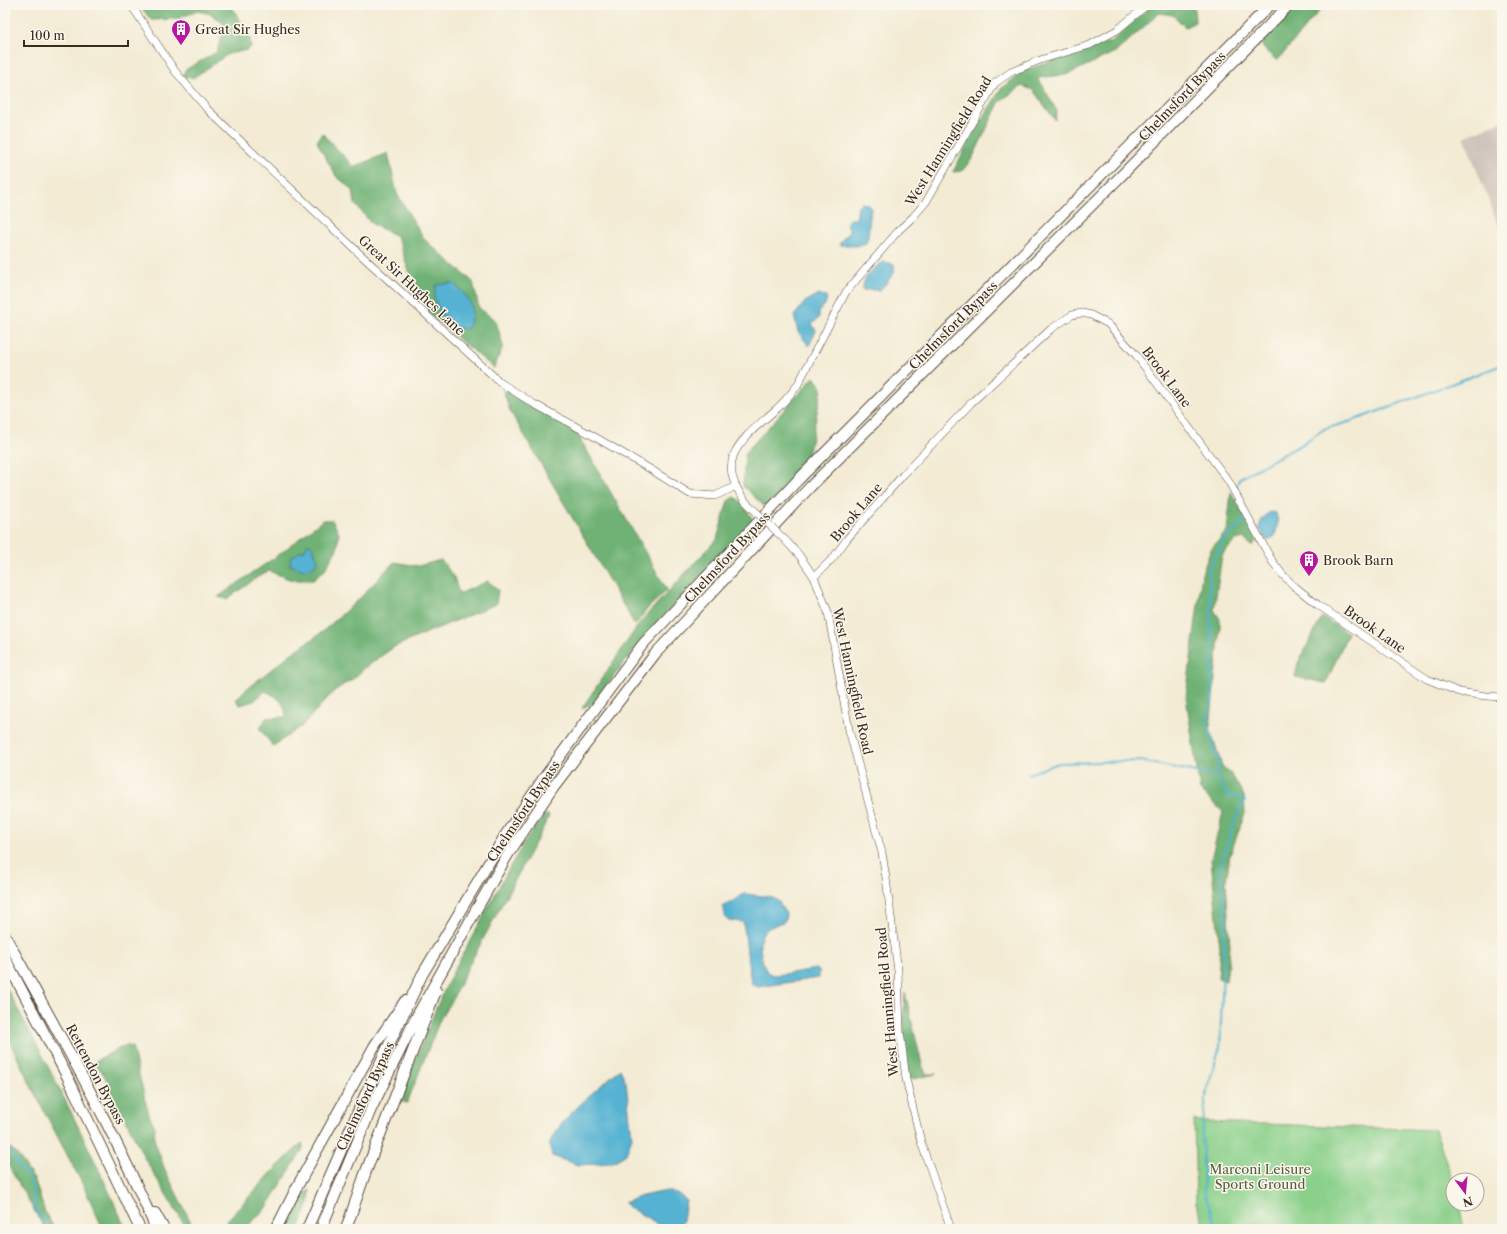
<svg xmlns="http://www.w3.org/2000/svg" width="1507" height="1234" font-family="'Libre Caslon Text',serif">
<style>
.industrial{fill:#cec2b9}
.green{fill:#8ad08a;stroke:#627d54}
.forest{fill:#6fb276;stroke:#556e4a}
.water{fill:#54b2d2;stroke:#486e78}
.lines{fill:none;stroke-linecap:round;stroke-linejoin:round}
.stream{stroke:#54b2d2;stroke-width:2}
.minor-casing{stroke:#574739;stroke-width:8}
.highway-casing{stroke:#574739;stroke-width:12}
.minor{stroke:#fff;stroke-width:7}
.highway{stroke:#fff;stroke-width:10}
.minor-bridge-casing{stroke:#574739;stroke-width:8;stroke-linecap:butt}
.minor-bridge{stroke:#fff;stroke-width:7}
.labels{text-anchor:middle;dominant-baseline:central;stroke-width:3;stroke-linejoin:round;paint-order:stroke}
.poi-label{font-size:13px;fill:#3b2a1e;stroke:#fbf7ec;text-anchor:start}
.street-label{font-size:13px;fill:#3b2a1e;stroke:#fbf7ec}
.park-label{font-size:13px;fill:#535c3e;stroke:#fbf7ec}
</style>
<rect width="100%" height="100%" fill="#fbf7ec"/>
<filter id="ink" filterUnits="userSpaceOnUse"><feTurbulence type="fractalNoise" baseFrequency=".025" numOctaves="2"/><feDisplacementMap in="SourceGraphic" scale="8" xChannelSelector="R" yChannelSelector="G"/><feConvolveMatrix kernelMatrix="1 2 1 2 8 2 1 2 1" color-interpolation-filters="sRGB"/></filter>
<filter id="wash" filterUnits="userSpaceOnUse"><feTurbulence type="fractalNoise" baseFrequency=".012" numOctaves="4" result="noise"/><feDisplacementMap in="SourceGraphic" scale="16" xChannelSelector="R" yChannelSelector="G"/><feGaussianBlur stdDeviation="0.9" result="paint"/><feColorMatrix in="noise" values="0 0 0 0 0 0 0 0 0 0 0 0 0 0 0 0 0 1.4 0 .05"/><feComposite in="paint" operator="in"/></filter>
<g filter="url(#wash)">
<rect width="100%" height="100%" fill="#f3ebd4"/>
<path class="industrial" d="M1502 121V235L1464 137Z"/>
<path class="green" d="M1194 1120 1207 1122 1435 1130 1453 1181V1204H1460L1465 1229H1206L1196 1203Z"/>
<path class="forest" d="M146 5H231L250 38 251 47 247 50 228 54 193 78 183 77 185 70 217 52 224 24 211 14 198 11 176 19 151 20 143 10Z
M1152 5H1194L1195 22 1185 27 1173 15 1159 13 1117 51 1069 74 1038 78 1057 111 1055 120 1033 90 1022 86 1000 101 972 159 962 171 953 172 970 139 1001 89 1023 71 1112 41Z
M1299 5H1324L1278 60C1271 58 1264 49 1260 43Z
M322 133 354 167 388 153 397 194 425 240 473 282 479 308 496 321 503 346 494 368 431 316 413 283 397 236 372 224 355 204 353 190 336 176 317 142Z
M814 377 822 388 806 466 766 508 743 486 745 453Z
M503 390 522 396 576 432 667 590 648 608 635 625 510 411Z
M1231 492 1258 539 1252 546 1243 538 1236 540 1222 555 1214 610 1220 619V628L1210 728 1222 767 1232 775 1244 796 1245 813 1230 855 1226 881 1230 947 1226 981 1218 978 1220 948 1211 859 1223 812 1200 790 1186 697 1202 574 1211 549 1227 531Z
M734 497 742 502 753 520 646 635 592 704 582 708 641 621 717 539 728 501Z
M323 520H332L339 533 337 549 324 571 313 580H292L269 571 262 574 227 599 218 597 277 556Z
M441 560 454 577 459 594 488 581 498 590 496 604 419 636 394 647 366 667 354 678 334 691 302 726 273 746 260 729 266 718 286 717C285 702 278 697 265 691L254 701 240 705 236 700 244 691 292 653 321 633 361 597 394 562 418 566Z
M1322 617 1348 633 1326 683 1295 677 1298 663Z
M546 814 549 816 541 832 468 967 451 1002 441 1017 407 1103 399 1101 437 1006 452 974 512 863 531 832Z
M5 985C48 1064 89 1146 126 1229H103L84 1187 32 1088 5 1032Z
M905 993 922 1065 926 1074H936L908 1080C905 1051 901 1023 905 993Z
M126 1045 132 1047 149 1115 155 1127 154 1139 165 1170 194 1229H187L145 1159 103 1073 95 1064 97 1060Z
M5 1143 17 1154 35 1181 45 1213 55 1229H45L5 1160Z
M302 1143 303 1149 266 1209 244 1229H219L277 1167Z
M310 1190 309 1203 299 1229H282L303 1195Z"/>
<path class="water" d="M861 203 867 204 871 208 868 237 866 243 855 246 839 245 844 237 848 235 849 230 847 224 849 219H856L858 207Z
M884 262 894 264V273L885 285 879 290H863C862 278 873 267 884 262Z
M453 283C470 299 477 304 468 329L454 328 449 324 440 312 434 297 436 285Z
M819 294 827 298 825 305 819 311V318L812 324 816 331 809 346 798 332 794 316 805 302Z
M1271 512 1276 513 1278 522 1275 536 1267 541 1259 528C1261 520 1264 515 1271 512Z
M308 543 312 546 318 560 313 567 303 570 290 565 291 556 296 555 300 551H304Z
M744 894C751 894 756 896 763 896 777 897 779 901 786 914L785 921C779 924 770 926 765 931 755 939 762 961 767 972L773 975 784 974 816 969 819 971V978L758 987 752 985C747 964 747 943 743 922L731 921 725 918 723 907Z
M620 1069 626 1082 632 1138 625 1155 611 1163 578 1165 552 1156C551 1153 550 1148 550 1144 553 1125 605 1082 620 1069Z
M667 1191 678 1194 686 1200 683 1220 679 1229H663L653 1221 628 1207 624 1203 642 1196Z"/>
<g class="lines">
<path class="stream" d="M1235 489 1240 478 1304 443 1324 429 1352 421 1502 365
M1028 774 1059 763 1140 761 1217 776
M5 1146 10 1149 18 1165 28 1176 32 1187 35 1209 50 1229
M1217 1229 1204 1192 1202 1132 1207 1089 1220 1047 1225 920 1220 868 1238 811 1245 801 1238 796 1230 797 1224 790 1217 776 1219 767 1207 718 1212 699 1211 614 1209 568 1224 540 1244 521 1246 517"/>
</g>
</g>
<g filter="url(#ink)">
<g class="lines">
<g class="minor-casing">
<path id="minor" d="M131 5 175 71 207 109 362 256 501 383 534 404 588 433 650 469 690 494 715 496 736 486
M746 502C712 459 743 439 774 411 783 404 790 395 797 386L846 292 899 230 913 217 926 202 995 83 1011 72 1040 60 1090 45 1117 30 1147 5
M785 540 799 555 814 577 828 612 849 730 882 853 886 878 898 971 900 1031 906 1079 921 1142 951 1229
M814 577 833 558 847 539 903 475 971 403 1051 329 1072 315 1082 313 1091 315 1108 324 1136 355 1229 482 1272 561 1282 574 1294 586 1318 605 1427 679 1459 692 1486 696 1502 697"/>
</g>
<g class="highway-casing">
<path id="highway" d="M5 936C58 1032 113 1127 156 1229
M5 958 68 1078 140 1229
M155 1213 164 1229
M276 1229 298 1185 375 1045 405 1001
M307 1229 366 1093 422 975 506 834 543 779 643 644 797 481 1270 5
M321 1229 372 1107 418 1014 476 910 507 856 554 786 655 654 810 487 1119 178 1289 5
M346 1229 365 1174 436 991"/>
</g>
<use href="#minor" class="minor"/>
<use href="#highway" class="highway"/>
<g class="minor-bridge-casing">
<path id="minor-bridge" d="M746 502 785 540"/>
</g>
<use href="#minor-bridge" class="minor-bridge"/>
</g>
</g>
<defs>
<g id="building-pin" transform="scale(1)"><path d="M0 17L-7.5 6A9.5 9.5 0 1 1 7.5 6Z" fill="#b5179e" stroke="#fbf7ec"/><path d="M-4-6H4V6H1V3H-1V6H-4ZM-2.5-4.3h1.7v1.8h-1.7ZM.8-4.3h1.7v1.8H.8ZM-2.5-1h1.7V.8h-1.7ZM.8-1h1.7V.8H.8Z" fill="#fff"/></g>
</defs>
<g fill-rule="evenodd">
<use href="#building-pin" x="181" y="29"/>
<use href="#building-pin" x="1309" y="560"/>
</g>
<g class="labels">
<g class="poi-label">
<text x="195" y="29">Great Sir Hughes</text>
<text x="1323" y="560">Brook Barn</text>
</g>
<g class="street-label">
<text transform="translate(1182 96) rotate(-46)">Chelmsford Bypass</text>
<text transform="translate(948 141) rotate(-58)">West Hanningfield Road</text>
<text transform="translate(412 285) rotate(43)">Great Sir Hughes Lane</text>
<text transform="translate(953 325) rotate(-45)">Chelmsford Bypass</text>
<text transform="translate(1167 377) rotate(53)">Brook Lane</text>
<text transform="translate(856 512) rotate(-50)">Brook Lane</text>
<text transform="translate(727 557) rotate(-47)">Chelmsford Bypass</text>
<text transform="translate(1375 629) rotate(35)">Brook Lane</text>
<text transform="translate(853 681) rotate(78)">West Hanningfield Road</text>
<text transform="translate(523 811) rotate(-56)">Chelmsford Bypass</text>
<text transform="translate(887 1002) rotate(-95)">West Hanningfield Road</text>
<text transform="translate(96 1074) rotate(62)">Rettendon Bypass</text>
<text transform="translate(365 1096) rotate(-65)">Chelmsford Bypass</text>
</g>
<g class="park-label">
<text x="1260" y="1169">Marconi Leisure<tspan x="1260" dy="15">Sports Ground</tspan></text>
</g>
</g>
<rect width="1507" height="1234" fill="none" stroke="#fbf7ec" stroke-width="20"/>
<g transform="translate(1465 1192) rotate(164)"><circle r="19" fill="#fbf7ec" stroke="#aea59a"/>
<path d="M0-3L7 15L0 10L-7 15Z" fill="#b5179e"/>
<text y="-6" font-size="11" font-weight="bold" text-anchor="middle" fill="#3b2a1e">N</text>
</g>
<path d="M24 40v6h104v-6" fill="none" stroke="#3b2a1e" stroke-width="2"/>
<text x="30" y="40" font-size="12" fill="#3b2a1e" stroke="#fbf7ec" stroke-width="3" paint-order="stroke">100 m</text>
</svg>
